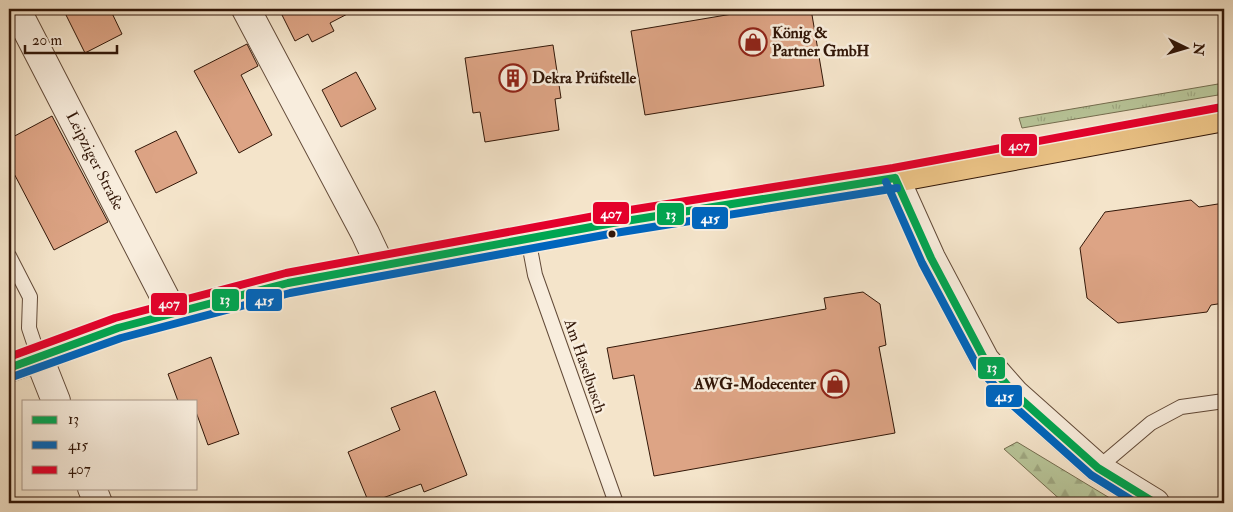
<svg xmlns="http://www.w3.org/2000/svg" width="1233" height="512" font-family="'IM FELL Double Pica',serif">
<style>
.grass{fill:url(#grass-tufts);stroke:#756e50}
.forest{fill:url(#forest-firs);stroke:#756e50}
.building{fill:#dda485;stroke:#321708}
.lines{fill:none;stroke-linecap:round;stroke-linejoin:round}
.service-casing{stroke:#624a38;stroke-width:16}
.minor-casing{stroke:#624a38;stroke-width:30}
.primary-casing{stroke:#321708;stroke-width:30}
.service{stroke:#f8eddd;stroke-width:14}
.minor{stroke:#f8eddd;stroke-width:28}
.primary{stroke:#eac285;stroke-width:28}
.bus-1-casing{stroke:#f8eddd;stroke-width:11}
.bus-2-casing{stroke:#f8eddd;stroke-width:11}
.bus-3-casing{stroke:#f8eddd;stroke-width:11}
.bus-1{stroke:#00a651;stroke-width:8}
.bus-2{stroke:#0065bd;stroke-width:8}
.bus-3{stroke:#e4002b;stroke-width:8}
.bus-dot{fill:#321708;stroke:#f8eddd;stroke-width:2}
.labels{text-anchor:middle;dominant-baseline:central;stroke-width:5;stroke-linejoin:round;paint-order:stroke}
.poi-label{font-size:16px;font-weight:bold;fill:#321708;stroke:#f8eddd;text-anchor:start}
.street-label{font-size:16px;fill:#321708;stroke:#f8eddd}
.line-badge{stroke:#f8eddd;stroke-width:2}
.badge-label{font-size:14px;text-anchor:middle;font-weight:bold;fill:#fff}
</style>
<defs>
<pattern id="grass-tufts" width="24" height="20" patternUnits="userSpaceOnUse" patternTransform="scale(1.25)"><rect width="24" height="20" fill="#b8c599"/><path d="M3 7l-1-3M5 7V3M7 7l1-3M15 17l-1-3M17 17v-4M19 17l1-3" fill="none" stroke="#9fa882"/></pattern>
<pattern id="forest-firs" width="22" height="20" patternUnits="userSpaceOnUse" patternTransform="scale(1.25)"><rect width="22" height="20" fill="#b8c599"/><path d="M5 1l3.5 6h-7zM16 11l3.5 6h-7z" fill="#9fa882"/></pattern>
</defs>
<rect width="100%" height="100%" fill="#f4e4ca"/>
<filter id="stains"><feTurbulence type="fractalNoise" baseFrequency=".004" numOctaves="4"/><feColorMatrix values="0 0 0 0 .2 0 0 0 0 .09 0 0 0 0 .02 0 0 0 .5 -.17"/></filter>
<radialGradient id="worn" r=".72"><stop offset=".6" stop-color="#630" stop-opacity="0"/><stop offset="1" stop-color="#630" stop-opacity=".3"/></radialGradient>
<path class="grass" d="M1224 83V94L1022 128 1019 118Z"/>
<path class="forest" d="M1017 442 1118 503H1064L1004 449Z"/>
<path class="building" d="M63 9H110L122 34 85 53Z
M279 9H357L330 23 334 31 312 42 308 34 295 41Z
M762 9H811L824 86 645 115 631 31Z
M247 44 258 66 241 75 272 135 239 153 194 71Z
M553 45 561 98 555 99 559 130 485 142 480 112 473 113 465 58Z
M356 72 376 109 341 127 322 90Z
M52 116 108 222 54 250 9 164V139Z
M176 131 197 173 156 193 135 151Z
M1191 200 1199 207 1224 203V303L1211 305 1207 312 1118 323 1087 298 1080 248 1105 212Z
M863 292 880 304 886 345 879 347 895 433 654 476 634 375 613 379 607 348 826 309 824 298Z
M211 357 239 434 208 445 196 412V401H178L168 374Z
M435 391 467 475 424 492 421 484 369 503 348 452 400 430 391 408Z"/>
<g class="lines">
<g class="service-casing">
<path id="service" d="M528 238 535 275 616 503
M9 256 30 297 29 328 39 358
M1098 468 1151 423 1181 407 1224 401"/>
</g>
<g class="minor-casing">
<path id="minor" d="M16 9 173 313
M246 9 365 233 380 265
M895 178 931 258 985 360 1015 394 1098 468 1155 503
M39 358 56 401
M92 488 98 503"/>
</g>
<g class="primary-casing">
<path id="primary" d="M9 368 118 328 288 283 613 223 895 178 1224 117"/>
</g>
<use href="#service" class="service"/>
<use href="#minor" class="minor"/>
<use href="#primary" class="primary"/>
<g class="bus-1-casing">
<path id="bus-1" d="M895 178 931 258 985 360 1015 394 1098 468 1155 503
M9 368 118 328 288 283 613 223 895 178"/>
</g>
<g class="bus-2-casing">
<path id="bus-2" d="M886 182 922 263 977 366 1008 401 1091 475 1136 503
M12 377 121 338 290 293 615 233 897 188"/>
</g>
<g class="bus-3-casing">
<path id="bus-3" d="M9 357 115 318 286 273 611 213 893 168 1222 107"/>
</g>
<use href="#bus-1" class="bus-1"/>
<use href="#bus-2" class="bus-2"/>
<use href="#bus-3" class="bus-3"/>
</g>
<defs>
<g id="shop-ring" transform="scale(1.4375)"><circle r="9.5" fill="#f8eddd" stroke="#8f2418" stroke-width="1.5"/><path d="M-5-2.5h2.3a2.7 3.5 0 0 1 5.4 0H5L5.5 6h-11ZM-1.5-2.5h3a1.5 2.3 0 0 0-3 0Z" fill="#8f2418"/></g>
<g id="building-ring" transform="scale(1.4375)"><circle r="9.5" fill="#f8eddd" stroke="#8f2418" stroke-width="1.5"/><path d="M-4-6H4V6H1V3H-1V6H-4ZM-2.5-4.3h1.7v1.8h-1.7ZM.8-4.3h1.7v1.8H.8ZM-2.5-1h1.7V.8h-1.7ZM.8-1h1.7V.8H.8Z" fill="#8f2418"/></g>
</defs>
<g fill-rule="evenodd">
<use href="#shop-ring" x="753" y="42"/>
<use href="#building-ring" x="513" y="78"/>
<use href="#shop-ring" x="835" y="384"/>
</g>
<circle class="bus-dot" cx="612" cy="234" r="4.5"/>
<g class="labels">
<g class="poi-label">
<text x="772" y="33">König &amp;<tspan x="772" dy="18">Partner GmbH</tspan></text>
<text x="532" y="78">Dekra Prüfstelle</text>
<text x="816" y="384" text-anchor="end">AWG-Modecenter</text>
</g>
<g class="street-label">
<text transform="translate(95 161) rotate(63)">Leipziger Straße</text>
<text transform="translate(585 366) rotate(71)">Am Haselbusch</text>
</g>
</g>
<g class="line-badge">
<rect x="1000" y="133" width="38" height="24" rx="5" fill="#e4002b"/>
<rect x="592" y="201" width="38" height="24" rx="5" fill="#e4002b"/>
<rect x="656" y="202" width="29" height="24" rx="5" fill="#00a651"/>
<rect x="691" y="206" width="38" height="24" rx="5" fill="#0065bd"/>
<rect x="211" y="288" width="29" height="24" rx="5" fill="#00a651"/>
<rect x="245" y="288" width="38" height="24" rx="5" fill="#0065bd"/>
<rect x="150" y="292" width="38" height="24" rx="5" fill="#e4002b"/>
<rect x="977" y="356" width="29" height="24" rx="5" fill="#00a651"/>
<rect x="985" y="384" width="38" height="24" rx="5" fill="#0065bd"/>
</g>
<g class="badge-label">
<text x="1019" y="150">407</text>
<text x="611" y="218">407</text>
<text x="671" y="219">13</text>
<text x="710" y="223">415</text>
<text x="225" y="304">13</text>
<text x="264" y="305">415</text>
<text x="169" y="308">407</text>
<text x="992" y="372">13</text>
<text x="1004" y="401">415</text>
</g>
<rect width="1233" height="512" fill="none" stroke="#f4e4ca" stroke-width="30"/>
<rect x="10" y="10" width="1213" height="492" fill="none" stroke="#321708" stroke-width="2.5"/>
<rect x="15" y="15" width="1203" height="482" fill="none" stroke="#321708"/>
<rect x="22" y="400" width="175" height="90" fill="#f8eddd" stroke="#a99788"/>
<rect x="32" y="416" width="25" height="8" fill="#00a651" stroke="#a99788"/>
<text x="68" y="424" font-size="15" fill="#321708">13</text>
<rect x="32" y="441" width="25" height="8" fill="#0065bd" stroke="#a99788"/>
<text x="68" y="450" font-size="15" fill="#321708">415</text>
<rect x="32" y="466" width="25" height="8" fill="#e4002b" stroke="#a99788"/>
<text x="68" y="474" font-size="15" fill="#321708">407</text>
<g transform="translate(1186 48) rotate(95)" stroke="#f8eddd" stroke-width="4" paint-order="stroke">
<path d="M0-4L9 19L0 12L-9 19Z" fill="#321708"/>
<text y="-8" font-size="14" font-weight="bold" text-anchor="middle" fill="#321708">N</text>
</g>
<path d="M25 45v8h92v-8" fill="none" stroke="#321708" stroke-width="2.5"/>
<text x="32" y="45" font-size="15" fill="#321708" stroke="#f8eddd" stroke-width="4" paint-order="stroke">20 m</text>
<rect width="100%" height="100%" filter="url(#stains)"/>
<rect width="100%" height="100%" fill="url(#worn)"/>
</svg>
